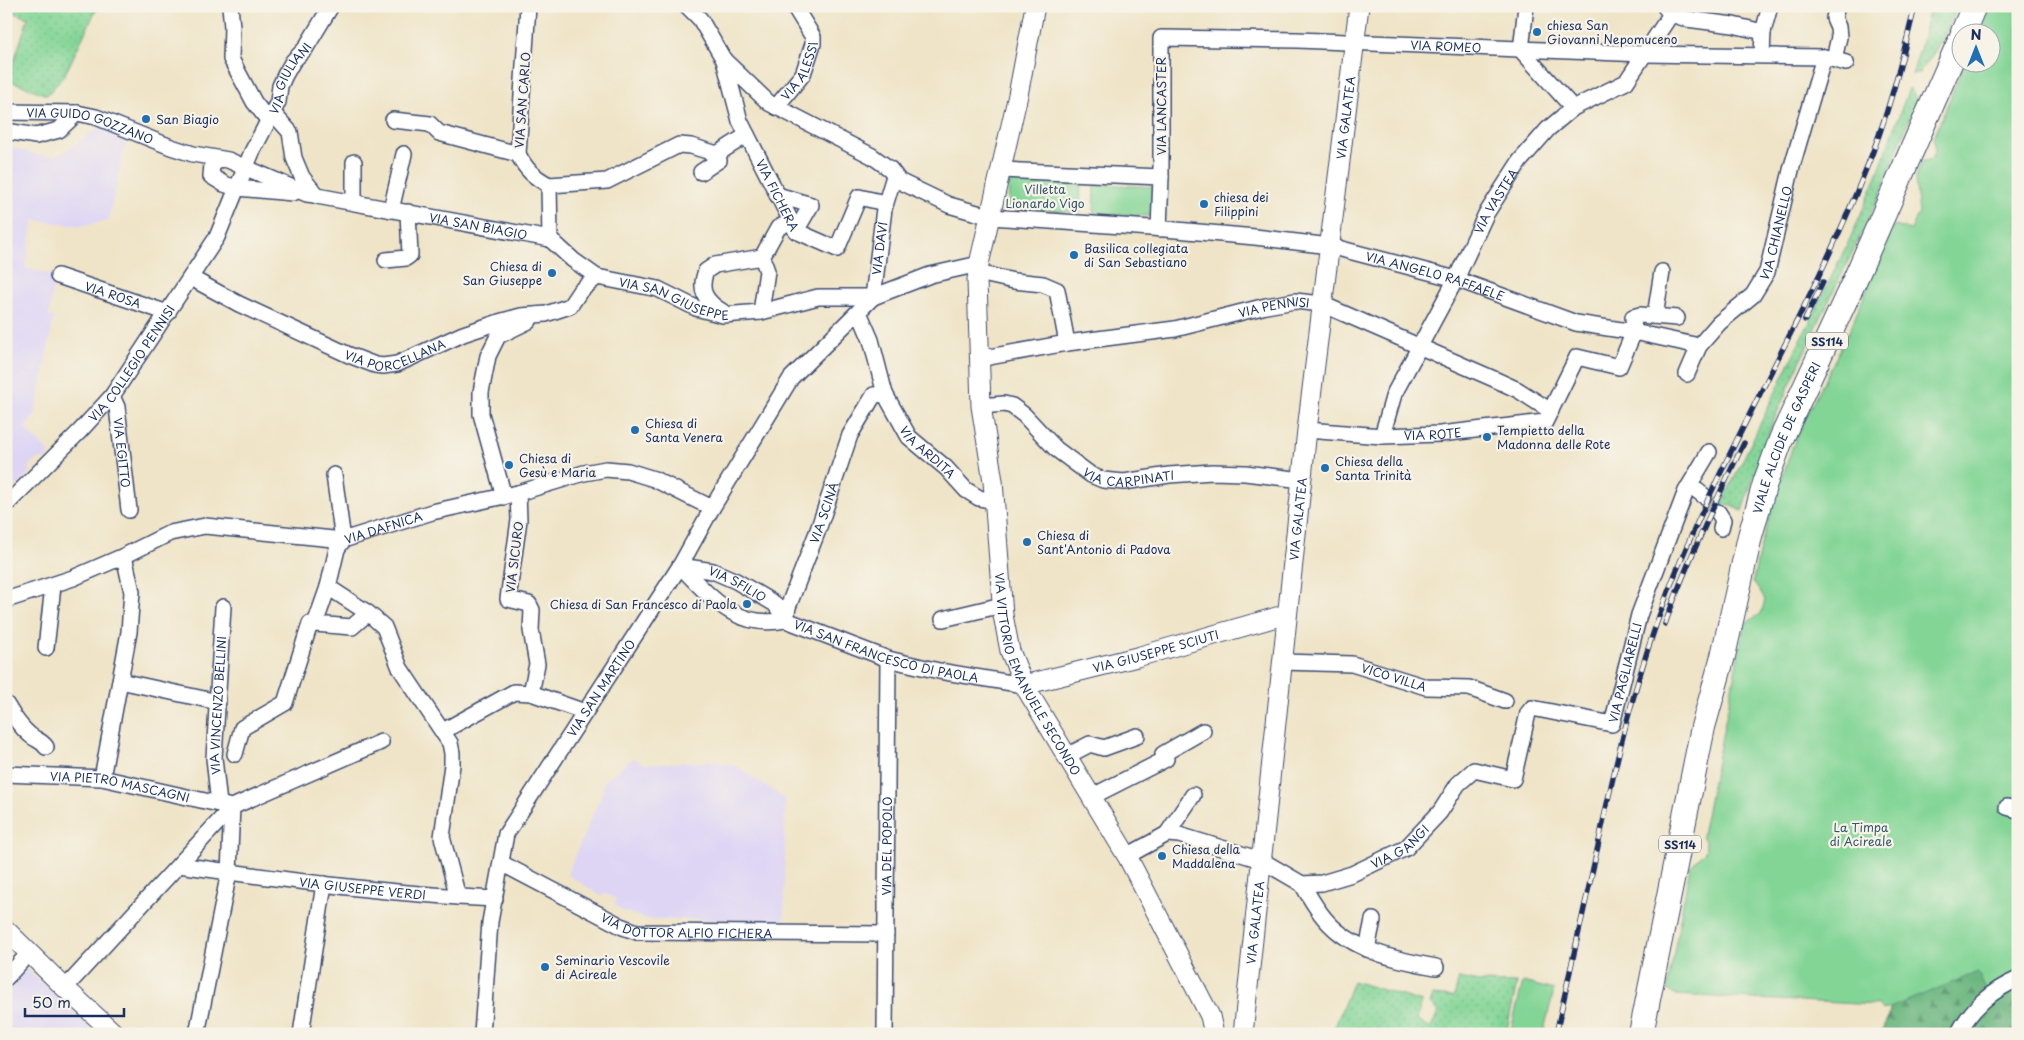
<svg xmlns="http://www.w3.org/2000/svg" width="2024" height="1040" font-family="'Playpen Sans',sans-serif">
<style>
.built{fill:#ded5f5}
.grass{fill:url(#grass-dots);stroke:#4f827a}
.forest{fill:url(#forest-firs);stroke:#42726e}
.park{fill:#83d596;stroke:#4f827a}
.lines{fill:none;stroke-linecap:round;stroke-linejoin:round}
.minor-tunnel{stroke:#c5c0b2;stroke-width:15;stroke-dasharray:15 8;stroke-linecap:butt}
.minor-casing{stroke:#3b4a6e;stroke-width:18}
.tertiary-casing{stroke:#3b4a6e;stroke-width:21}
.primary-casing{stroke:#3b4a6e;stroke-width:26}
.minor{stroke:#fff;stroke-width:15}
.tertiary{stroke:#fff;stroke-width:19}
.primary{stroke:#fff;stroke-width:24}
.rail-casing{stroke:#1b2f5e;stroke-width:5.5}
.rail{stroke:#f7f3e8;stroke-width:4;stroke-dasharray:11;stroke-linecap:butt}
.poi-dot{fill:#1f6fb2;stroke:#f7f3e8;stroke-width:2}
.labels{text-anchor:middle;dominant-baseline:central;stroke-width:4.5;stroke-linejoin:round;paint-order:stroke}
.shield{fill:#f7f3e8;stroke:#5d6a87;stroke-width:1}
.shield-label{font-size:11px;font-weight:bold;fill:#1b2f5e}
.poi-label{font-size:12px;fill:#1b2f5e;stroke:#f7f3e8;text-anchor:start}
.street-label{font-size:12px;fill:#1b2f5e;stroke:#f7f3e8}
.park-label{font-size:12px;fill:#35586c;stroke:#f7f3e8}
</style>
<defs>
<pattern id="grass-dots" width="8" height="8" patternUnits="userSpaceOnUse" patternTransform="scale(1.25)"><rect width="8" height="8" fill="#83d596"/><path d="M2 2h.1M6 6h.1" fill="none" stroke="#71b784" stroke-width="1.8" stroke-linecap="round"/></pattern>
<pattern id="forest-firs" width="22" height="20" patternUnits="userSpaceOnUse" patternTransform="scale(1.25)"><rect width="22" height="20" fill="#6ab67f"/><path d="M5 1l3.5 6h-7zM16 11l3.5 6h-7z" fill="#56946b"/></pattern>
</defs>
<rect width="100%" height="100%" fill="#f7f3e8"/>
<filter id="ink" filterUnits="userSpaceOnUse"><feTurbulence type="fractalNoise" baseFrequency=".02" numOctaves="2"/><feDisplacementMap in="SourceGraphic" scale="10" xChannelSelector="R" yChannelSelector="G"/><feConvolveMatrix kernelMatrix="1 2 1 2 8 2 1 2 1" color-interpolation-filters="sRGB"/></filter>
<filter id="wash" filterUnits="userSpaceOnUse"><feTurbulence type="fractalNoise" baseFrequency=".0096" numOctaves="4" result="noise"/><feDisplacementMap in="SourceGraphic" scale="20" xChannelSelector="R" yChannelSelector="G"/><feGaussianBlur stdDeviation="1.12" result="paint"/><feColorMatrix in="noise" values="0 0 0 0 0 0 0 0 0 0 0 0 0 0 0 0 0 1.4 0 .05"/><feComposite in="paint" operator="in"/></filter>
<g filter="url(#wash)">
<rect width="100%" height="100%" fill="#efe4c7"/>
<path class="built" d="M102 125 127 136 108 221 79 226 34 220 25 268 52 275 53 285 49 316 54 317 35 416 25 428 50 453 46 459H37L29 466 30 471 18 486 6 475V145L40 156H55L66 151Z
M633 758 645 764 716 761 738 767 785 799 784 920 648 919 622 911 615 905 616 899 606 894 601 896 567 874 602 793 604 781Z
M27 969 97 1034H6V991Z"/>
<path class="grass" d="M6 6H98L64 76 47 95 8 80 28 18 6 10Z
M1930 6H1958C1947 33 1937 51 1919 73L1912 75 1920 49Z
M1909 88 1917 99 1880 195 1809 342 1772 424 1742 511 1732 506 1721 505 1854 230 1875 181Z
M1459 978 1479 982 1517 983 1506 1034H1332L1353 981 1422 1002 1417 1020 1430 1028 1439 1012 1430 1004 1433 995 1454 997Z"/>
<path class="forest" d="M2013 952 1953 1034H1880L1889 1016 1891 987Z
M2018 982V1034H1963L1980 1009Z"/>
<path class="park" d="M1989 6H2018V983L1988 995 1978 972 1887 1009 1881 1010 1879 1005 1674 995 1667 989 1690 867 1706 850 1705 841 1702 835 1745 623 1761 614 1765 600 1753 581 1762 540 1792 448 1804 420 1848 334 1894 226 1911 230 1919 212 1915 180 1921 162 1932 159C1936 151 1936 147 1933 139L1965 63 1992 62V32H1977Z
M1009 179 1081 183 1080 212 1008 209Z
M1095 184 1155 187 1154 216 1094 214Z
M1523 982 1554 990 1543 1034H1510Z"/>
</g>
<g filter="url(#ink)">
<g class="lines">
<path class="minor-tunnel" d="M1704 496 1718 512"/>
<g class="minor-casing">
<g id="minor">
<path d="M230 6 232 27 231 59 254 102 268 120"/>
<path d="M528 6 518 154C526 170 534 177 549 185L550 239"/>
<path id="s1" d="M687 6 700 19 724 60 740 121 796 231 837 249 859 197 885 203"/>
<path d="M1526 6 1521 50 1573 108"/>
<path d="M1665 7 1671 14 1687 19 1733 25 1763 32 1762 55"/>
<path d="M1763 32 1770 6"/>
<path d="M1834 59 1839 37 1838 27 1834 18 1837 6"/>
<path id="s2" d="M724 60 769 103 872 156 890 169 899 181 949 205 991 217 1165 229 1255 237 1330 246 1456 279 1576 323 1634 332 1699 346"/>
<path id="s3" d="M776 107 803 74 813 44V37L794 6"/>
<path id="s4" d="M6 112 77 113 96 117 171 147 193 154 228 160 307 194 315 195"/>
<path id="s5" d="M272 112 290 132 294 158 302 177 317 196 550 239"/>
<path d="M393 120 430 124 439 133 518 154"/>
<path d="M6 131 36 136 59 130 77 113"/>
<path d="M354 162V202"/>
<path d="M1001 170 1161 177 1159 229"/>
<path d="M701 172 719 160 717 154"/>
<path id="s6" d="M1161 177V38L1297 40 1645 54 1824 57 1846 63"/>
<path d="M549 185 607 181 679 145 691 146 717 154 747 135"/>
<path id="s7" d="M293 193 237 188 252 152 278 102 280 86 285 75 293 61 305 49 331 6"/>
<path d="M777 195 811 205 796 231"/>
<path d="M391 210 404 154"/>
<path id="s8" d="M550 239 573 260 597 277 658 289 696 308 723 315 761 312 818 297H873L930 275 979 264"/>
<path d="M762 257 778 228 791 221"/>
<path d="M386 260 406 258 410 255 408 212"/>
<path d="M978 273 1014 281 1043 284 1057 290 1067 343"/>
<path id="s9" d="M58 276 168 313"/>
<path id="s10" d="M191 278 239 304 349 355 375 365 383 366 397 364 463 334 499 322 521 316 546 314 570 306 580 291 597 277"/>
<path d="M723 312C706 302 698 291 706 271L715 265 762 257 767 271 761 312"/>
<path id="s11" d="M859 312 871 340 885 394 909 437 946 468 966 490 979 498 994 501"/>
<path d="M1655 316 1662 272"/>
<path id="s12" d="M978 359 1067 343 1175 329 1266 306 1295 301 1322 304 1494 379 1518 390 1551 411"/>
<path id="s13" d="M1687 374 1699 346 1719 323 1753 295 1767 272 1792 166 1824 57"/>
<path id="s14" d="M112 396 117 407 129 510"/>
<path id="s15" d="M981 406 1004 404 1012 406 1024 415 1056 449 1091 475 1103 480 1124 482 1169 475 1212 472 1245 473 1302 480"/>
<path id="s16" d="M1307 430 1382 436 1440 434 1545 422 1577 357 1619 367 1634 332 1633 317 1640 315 1677 318"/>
<path id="s17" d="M1382 436 1394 394 1456 279 1486 214 1520 161 1548 129 1573 108 1626 82 1671 14"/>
<path d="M1690 485 1704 496"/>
<path d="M518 493 519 520 508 599 529 604 532 610 531 630 537 664 531 693"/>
<path d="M504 497 481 414V392L488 356 498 336 529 321"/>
<path id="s18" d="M6 505 80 431 112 396 217 237 237 188 224 184 211 176 212 165 221 159"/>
<path d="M1718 512 1723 520 1721 528"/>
<path id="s19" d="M680 566C712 598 736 630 786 620L888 659 939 671 1024 685"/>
<path id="s20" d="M680 566 713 571 736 581 775 604 786 620"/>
<path d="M328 587 337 549 343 540 334 475"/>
<path id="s21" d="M6 600 73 578 124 556 170 533 205 526 343 540 432 512 518 493 584 473 606 469 628 471 654 479 712 508"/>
<path d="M368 613 352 627 315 624 328 587 368 613 384 627 400 668 450 743 452 753V765L442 837 458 897"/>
<path d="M943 619 1002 605"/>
<path id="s22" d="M786 620 788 607 818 530 850 435 874 395 885 394"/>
<path d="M46 648 53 586"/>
<path id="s23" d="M1282 662 1352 664 1426 687 1469 688 1505 701"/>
<path d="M120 681 218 702"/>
<path d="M6 704C13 716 20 727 30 735 37 741 40 739 46 747"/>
<path d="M443 731 514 692 531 693 585 712"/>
<path d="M235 754 242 728 285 703 310 624H315"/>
<path d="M1067 756 1090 744 1104 748 1137 736"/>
<path id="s24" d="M6 774 102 778 232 807"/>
<path d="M102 778 129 632 132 592 124 556"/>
<path d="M1091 797 1166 759 1163 754 1203 731"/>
<path id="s25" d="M219 804 214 758 223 607"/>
<path d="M2007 807 2018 810"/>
<path d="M1167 834 1193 795"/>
<path id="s26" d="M1127 856 1167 834 1179 835 1261 860 1302 884 1322 883 1352 874 1406 848 1440 812 1458 784 1474 770 1513 779 1528 713 1532 708 1612 724 1639 615 1686 491 1709 452"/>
<path id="s27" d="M501 863 623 927 637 932 886 934"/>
<path id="s28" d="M179 865C285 880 389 894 495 899"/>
<path d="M1302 884C1309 896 1316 909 1325 919 1352 951 1397 960 1436 967"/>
<path d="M1367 949 1373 920"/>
<path d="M6 978 30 952"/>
<path d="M65 988 232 807 381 742"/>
<path d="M197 1034 229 872 232 807"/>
<path d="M301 1034 324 884"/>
<path id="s29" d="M482 1034 490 922 506 834 680 566 712 508 791 378 873 297 884 209 894 176"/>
<path id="s30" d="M885 1034 888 659"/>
<path d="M1958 1034C1972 1007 1991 991 2018 979"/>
</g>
</g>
<g class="tertiary-casing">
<g id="tertiary">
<path id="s31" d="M1035 6 1018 95 979 264 977 280 981 406 993 481 1003 615 1010 651 1024 685 1127 856 1210 1016 1214 1034"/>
<path id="s32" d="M1024 685 1137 657 1287 614"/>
<path d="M6 930 65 988 115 1034"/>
<path id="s33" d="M1243 1034 1307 430 1359 6"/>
</g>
</g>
<g class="primary-casing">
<g id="primary">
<path d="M1963 32 1974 6"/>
<path id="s34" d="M1641 1034 1703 727 1723 656 1750 536 1765 483 1782 437 1857 275 1962 36"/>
</g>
</g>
<use href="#minor" class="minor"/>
<use href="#tertiary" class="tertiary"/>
<use href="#primary" class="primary"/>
<g class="rail-casing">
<path id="rail" d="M1805 320 1823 282
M1665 624C1687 562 1715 502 1744 443
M1556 1034C1570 971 1584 909 1598 846 1616 760 1636 675 1668 592 1724 448 1807 317 1864 174 1887 120 1901 64 1915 6"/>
</g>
<use href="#rail" class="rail"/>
</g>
</g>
<g class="poi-dot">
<circle cx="1537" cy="32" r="5"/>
<circle cx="146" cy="119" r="5"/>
<circle cx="1204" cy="204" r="5"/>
<circle cx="1074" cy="255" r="5"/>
<circle cx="552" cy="273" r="5"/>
<circle cx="635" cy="430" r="5"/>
<circle cx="1487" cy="437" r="5"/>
<circle cx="509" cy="465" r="5"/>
<circle cx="1325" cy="468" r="5"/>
<circle cx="1027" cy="542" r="5"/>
<circle cx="747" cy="604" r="5"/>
<circle cx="1162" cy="856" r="5"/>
<circle cx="545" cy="967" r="5"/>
</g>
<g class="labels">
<g class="shield">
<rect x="1806" y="332.5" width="42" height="17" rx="4"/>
<rect x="1659" y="835.5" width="42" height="17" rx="4"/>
</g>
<g class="shield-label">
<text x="1827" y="341">SS114</text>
<text x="1680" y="844">SS114</text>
</g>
<g class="poi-label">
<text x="1547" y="25">chiesa San<tspan x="1547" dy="14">Giovanni Nepomuceno</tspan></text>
<text x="156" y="119">San Biagio</text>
<text x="1214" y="197">chiesa dei<tspan x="1214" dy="14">Filippini</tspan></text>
<text x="1084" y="248">Basilica collegiata<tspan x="1084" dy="14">di San Sebastiano</tspan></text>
<text x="542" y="266" text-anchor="end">Chiesa di<tspan x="542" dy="14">San Giuseppe</tspan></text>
<text x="645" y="423">Chiesa di<tspan x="645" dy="14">Santa Venera</tspan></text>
<text x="1497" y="430">Tempietto della<tspan x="1497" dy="14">Madonna delle Rote</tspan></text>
<text x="519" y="458">Chiesa di<tspan x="519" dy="14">Gesù e Maria</tspan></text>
<text x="1335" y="461">Chiesa della<tspan x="1335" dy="14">Santa Trinità</tspan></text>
<text x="1037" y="535">Chiesa di<tspan x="1037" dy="14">Sant'Antonio di Padova</tspan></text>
<text x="737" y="604" text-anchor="end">Chiesa di San Francesco di Paola</text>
<text x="1172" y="849">Chiesa della<tspan x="1172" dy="14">Maddalena</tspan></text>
<text x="555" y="960">Seminario Vescovile<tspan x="555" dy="14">di Acireale</tspan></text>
</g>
<g class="street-label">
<text stroke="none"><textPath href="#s6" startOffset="424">VIA ROMEO</textPath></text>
<text stroke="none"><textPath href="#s3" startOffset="44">VIA ALESSI</textPath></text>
<text stroke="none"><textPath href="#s7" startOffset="179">VIA GIULIANI</textPath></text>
<text transform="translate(522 100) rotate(-86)">VIA SAN CARLO</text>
<text transform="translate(1161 106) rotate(-90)">VIA LANCASTER</text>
<text stroke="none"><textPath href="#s33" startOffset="922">VIA GALATEA</textPath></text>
<text stroke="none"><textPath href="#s4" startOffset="86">VIA GUIDO GOZZANO</textPath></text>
<text stroke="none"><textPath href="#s1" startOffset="212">VIA FICHERA</textPath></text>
<text stroke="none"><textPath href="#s17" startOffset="262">VIA VASTEA</textPath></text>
<text stroke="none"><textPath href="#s5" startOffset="262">VIA SAN BIAGIO</textPath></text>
<text stroke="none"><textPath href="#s13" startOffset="172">VIA CHIANELLO</textPath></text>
<text stroke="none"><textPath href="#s29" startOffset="904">VIA DAVÌ</textPath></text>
<text stroke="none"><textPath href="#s2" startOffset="764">VIA ANGELO RAFFAELE</textPath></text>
<text stroke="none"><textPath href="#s9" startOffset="58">VIA ROSA</textPath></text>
<text stroke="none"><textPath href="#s8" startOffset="141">VIA SAN GIUSEPPE</textPath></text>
<text stroke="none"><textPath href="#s12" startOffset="301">VIA PENNISI</textPath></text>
<text stroke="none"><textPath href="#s10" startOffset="225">VIA PORCELLANA</textPath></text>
<text stroke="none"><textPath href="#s18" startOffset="190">VIA COLLEGIO PENNISI</textPath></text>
<text stroke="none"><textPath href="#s16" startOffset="126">VIA ROTE</textPath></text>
<text stroke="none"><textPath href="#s34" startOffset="615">VIALE ALCIDE DE GASPERI</textPath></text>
<text stroke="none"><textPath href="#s11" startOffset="159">VIA ARDITA</textPath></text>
<text stroke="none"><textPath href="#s14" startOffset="58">VIA EGITTO</textPath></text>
<text stroke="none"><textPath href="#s15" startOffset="175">VIA CARPINATI</textPath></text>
<text stroke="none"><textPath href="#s22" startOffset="114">VIA SCINÀ</textPath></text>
<text stroke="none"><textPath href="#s33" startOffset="518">VIA GALATEA</textPath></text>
<text stroke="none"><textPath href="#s21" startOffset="394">VIA DAFNICA</textPath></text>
<text transform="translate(514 557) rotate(-83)">VIA SICURO</text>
<text stroke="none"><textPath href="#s20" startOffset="61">VIA SFILIO</textPath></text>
<text stroke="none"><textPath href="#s19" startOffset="231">VIA SAN FRANCESCO DI PAOLA</textPath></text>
<text stroke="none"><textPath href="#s32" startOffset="136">VIA GIUSEPPE SCIUTI</textPath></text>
<text stroke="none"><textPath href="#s26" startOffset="655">VIA PAGLIARELLI</textPath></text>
<text stroke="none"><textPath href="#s31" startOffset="684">VIA VITTORIO EMANUELE SECONDO</textPath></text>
<text stroke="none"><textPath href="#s23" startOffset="114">VICO VILLA</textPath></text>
<text stroke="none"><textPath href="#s29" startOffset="376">VIA SAN MARTINO</textPath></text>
<text stroke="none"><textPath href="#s25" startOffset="99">VIA VINCENZO BELLINI</textPath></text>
<text stroke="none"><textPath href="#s24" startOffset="115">VIA PIETRO MASCAGNI</textPath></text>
<text stroke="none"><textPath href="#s26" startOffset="298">VIA GANGI</textPath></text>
<text stroke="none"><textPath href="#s30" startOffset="188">VIA DEL POPOLO</textPath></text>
<text stroke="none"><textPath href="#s28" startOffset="185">VIA GIUSEPPE VERDI</textPath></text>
<text stroke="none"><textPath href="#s27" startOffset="201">VIA DOTTOR ALFIO FICHERA</textPath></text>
<text stroke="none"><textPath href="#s33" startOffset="112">VIA GALATEA</textPath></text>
</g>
<g class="park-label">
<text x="1045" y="189">Villetta<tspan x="1045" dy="14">Lionardo Vigo</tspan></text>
<text x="1861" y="827">La Timpa<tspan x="1861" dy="14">di Acireale</tspan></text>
</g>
</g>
<rect width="2024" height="1040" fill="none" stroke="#f7f3e8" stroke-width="25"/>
<g transform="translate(1976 48)"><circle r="24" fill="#f7f3e8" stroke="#9fa5b1"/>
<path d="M0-4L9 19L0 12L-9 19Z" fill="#1f6fb2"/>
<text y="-8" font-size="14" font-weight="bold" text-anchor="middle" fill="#1b2f5e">N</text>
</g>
<path d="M25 1008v8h99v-8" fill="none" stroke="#1b2f5e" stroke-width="2.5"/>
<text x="32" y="1008" font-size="15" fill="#1b2f5e" stroke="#f7f3e8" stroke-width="4" paint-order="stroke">50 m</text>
</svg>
